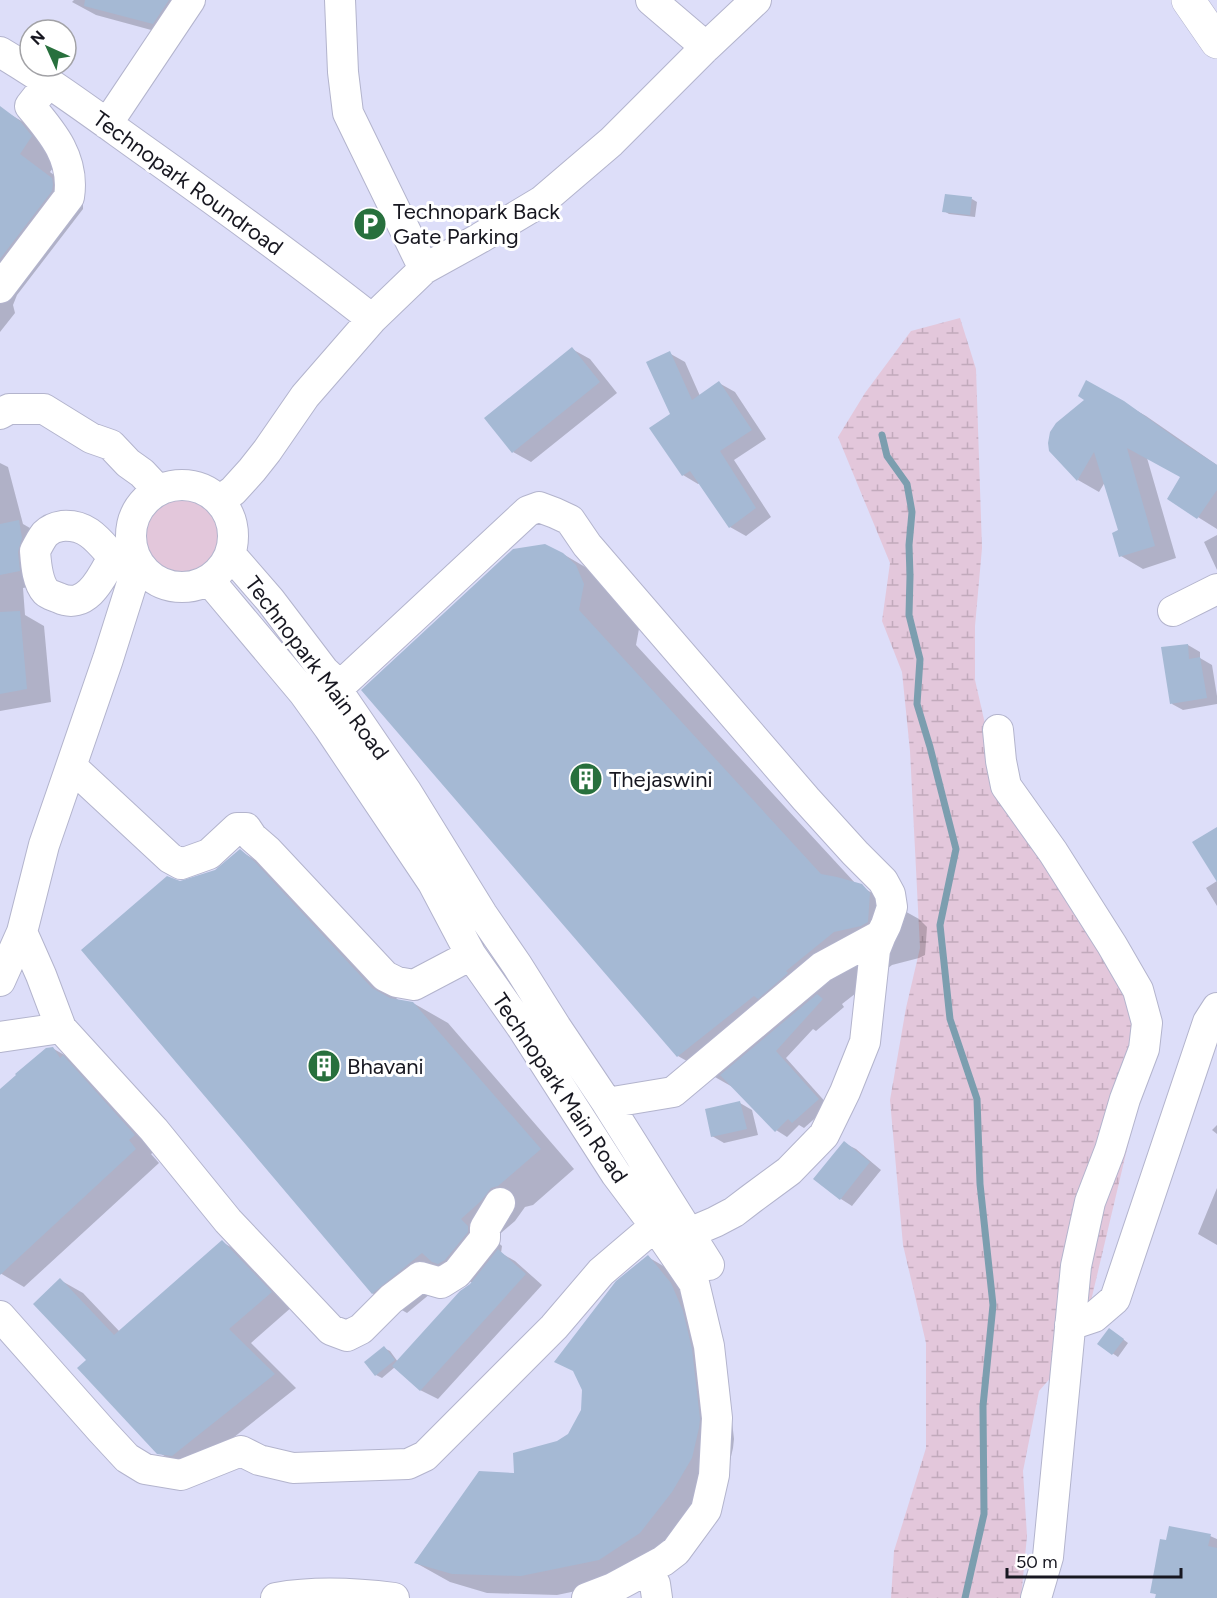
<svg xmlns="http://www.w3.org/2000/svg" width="1217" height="1598" font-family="Figtree,sans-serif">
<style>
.green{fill:#e3c7db}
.wetland{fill:url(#wetland-marsh)}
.shadow{fill:#0003}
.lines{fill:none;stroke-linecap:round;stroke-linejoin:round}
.stream{stroke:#7c9eaf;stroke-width:7}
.building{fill:#a5b9d4}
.minor-casing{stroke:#b3b4cd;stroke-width:32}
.major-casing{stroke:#b3b4cd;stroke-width:34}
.minor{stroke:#fff;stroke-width:30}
.major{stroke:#fff;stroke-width:33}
.labels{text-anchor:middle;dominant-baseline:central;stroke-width:6;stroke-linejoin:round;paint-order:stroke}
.street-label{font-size:22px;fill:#171720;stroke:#fff}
.poi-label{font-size:22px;fill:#171720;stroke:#fff;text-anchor:start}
</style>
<defs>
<pattern id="wetland-marsh" width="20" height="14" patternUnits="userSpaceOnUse" patternTransform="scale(1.5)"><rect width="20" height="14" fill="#e3c7db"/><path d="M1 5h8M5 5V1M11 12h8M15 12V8" fill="none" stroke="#c2aabc"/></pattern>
</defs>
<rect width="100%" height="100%" fill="#dddef9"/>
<path class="green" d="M142 537a41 41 0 1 1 82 0a41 41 0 1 1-82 0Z"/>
<path class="wetland" d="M960 318 976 369 982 548 975 626V680L988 737 1132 981V1128L1081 1343 1039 1391 1023 1471 1027 1536 1021 1598H891L894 1551 926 1448V1343L903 1245 890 1100 906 1008 920 948 910 751 902 672 882 621 890 563 838 437 865 393 911 331Z"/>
<path class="shadow" d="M74 0H205L177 37 96 15 72 2Z
M6 112 37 130 63 155 50 172 83 197V209L17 295 13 305 15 313 0 332V121Z
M972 199 977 202 975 217 949 214 944 211Z
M572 349 590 359 617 393 531 462 513 452Z
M669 353 685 362 700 396 719 383 735 392 766 439 734 460 771 517 746 536 730 527 700 483 698 484 683 475 672 415Z
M1087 382 1146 416 1217 465V529L1169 499 1182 477 1147 458 1176 558 1143 569 1121 556 1120 531 1105 482 1099 492 1078 480 1086 400Z
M0 463 8 467 23 524 42 535 43 584 23 588 25 615 44 626 51 702 0 711Z
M1217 535V570L1204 542Z
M563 554 621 588 641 618 636 645 856 884 919 919 927 927 925 955 919 958 892 965 842 1004 844 1007 816 1031 813 1029 786 1058 829 1106 804 1128 799 1125 787 1137 776 1130 736 1089 678 1056Z
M1188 645 1200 652V658L1212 665 1217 696V704L1183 710 1172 704Z
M240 851 274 871 289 884 399 1001 413 1003 448 1023 574 1169 533 1205 525 1207 515 1221 494 1239 502 1246 501 1253 515 1261 542 1285 438 1399 420 1390 395 1367 382 1378 376 1375 384 1348 390 1351 398 1362 473 1283 454 1274 407 1313 372 1293 180 883 216 872Z
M1217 881V906L1206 888Z
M52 1048 77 1062 158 1149 151 1154 159 1163 24 1287 0 1273V1090Z
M740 1103 752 1110 758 1135 724 1143 712 1136Z
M1217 1125V1134L1212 1130Z
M844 1143 856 1149 881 1170 852 1206 841 1199Z
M1217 1188V1245L1198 1234Z
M222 1242 245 1255 293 1306 251 1343 296 1388 195 1468 181 1466 158 1452 88 1360 60 1280 83 1293 120 1332Z
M648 1257 682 1277 726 1370 734 1439 733 1448 726 1478 634 1579 557 1595 487 1593 450 1582 416 1563 515 1475 569 1435 582 1410Z
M1115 1333 1128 1343 1118 1357 1099 1344Z
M1210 1536 1217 1539V1598H1156L1157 1595 1152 1592Z"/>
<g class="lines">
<path class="stream" d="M882 435 887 456 907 484 912 512 909 545 910 576 909 615 920 659 917 704 930 747 956 849 940 925 950 1019 977 1099 980 1184 993 1305 983 1406 984 1514 965 1598"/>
</g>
<path class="building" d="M85 0H169L153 24 84 6Z
M0 106 20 121 32 136 20 154 52 178 53 184 52 191 0 259Z
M945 194 972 197 970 215 942 212Z
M572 347 600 382 512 453 484 418Z
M670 351 692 400 719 381 752 430 720 451 756 508 729 528 690 471 682 476 649 428 670 414 646 362Z
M1086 380 1124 401 1177 439 1217 465V490L1197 519 1167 499 1180 477 1127 448 1155 546 1119 557 1112 533 1118 530 1094 452 1077 481 1049 451 1048 443 1050 432 1056 423 1084 400 1078 396Z
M19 520 22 538 18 552 20 571 0 575V524Z
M545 544 563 553 576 565 584 584 579 610 821 874 837 877 862 884 870 893 868 922 861 926 834 932 786 971 788 973 758 999 754 996 677 1057 361 690 513 549Z
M20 611 27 689 0 694V612Z
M1188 644 1189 659 1200 657 1207 698 1170 704 1161 647Z
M1217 827V882L1192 842Z
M240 849 255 862 372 988 390 998 413 1002 541 1149 498 1186 491 1188 481 1201 461 1219 468 1226V1232L445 1260 438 1264 432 1262 422 1253 372 1294 81 950 167 876 180 881 215 870Z
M817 994 823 999 776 1051 819 1099 792 1123 788 1119 775 1132 720 1075Z
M53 1047 60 1058 63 1055 135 1135 129 1140 136 1149 0 1275V1089L16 1075 15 1074 46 1048Z
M740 1101 747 1129 711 1137 705 1109Z
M844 1141 870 1162 840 1200 813 1179Z
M222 1240 272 1292 229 1329 275 1374 172 1456 157 1454 77 1368 86 1360 33 1304 60 1278 114 1335Z
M498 1249 526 1274 420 1391 392 1366 460 1291 470 1284Z
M648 1255 671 1283 683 1311 692 1349 700 1419 699 1428 692 1458 672 1492 640 1533 599 1560 521 1576 452 1574 414 1563 479 1471 514 1473 513 1453 557 1441 568 1434 581 1410 582 1390 573 1371 554 1362 616 1281Z
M1109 1328 1124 1339 1112 1355 1097 1344Z
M384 1346 395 1360 375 1376 364 1362Z
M1169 1526 1211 1534 1208 1546 1217 1548V1598H1155L1156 1594 1150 1593 1160 1539 1166 1540Z"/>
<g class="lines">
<g class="minor-casing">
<path id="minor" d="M340 0 343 72 348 113 424 269
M651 0 706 47
M0 52C54 84 104 122 155 158 228 210 301 263 372 319
M107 124 190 0
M0 288 69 197C75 159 53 133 30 106L48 83
M0 414 9 409H44L91 438 111 445 128 463 142 473 158 490
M131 536a51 51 0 1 1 102 0a51 51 0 1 1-102 0Z
M220 500 233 491 252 470 267 451 305 396 372 319 424 269 480 238 542 201 611 142 706 47 756 0
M230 554 270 600 324 671 406 791 482 914 517 965 556 1027 607 1103 709 1265
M113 557C102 577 87 611 59 598 55 596 49 595 46 592 37 582 36 564 35 551 38 545 41 539 45 534 50 529 55 527 62 526 87 524 98 540 113 557L132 551
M209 580 303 692 329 728 433 883 471 955 521 1026 616 1174 655 1226 694 1283 709 1346 717 1418 714 1475 706 1510 676 1551 663 1561 613 1588 587 1598
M1173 611 1217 589
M324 671 340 686 528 511 539 507 555 513 570 520 587 545 806 799 855 853 883 881 890 894 892 907 886 925 881 935
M998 730 1001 761 1006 786 1053 852 1112 945 1138 990 1147 1023 1144 1049 1125 1099 1110 1150 1090 1202 1076 1266 1048 1557 1036 1598
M72 767 170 858 181 864 209 854 237 828H246L252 837 267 850 385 976 397 982 414 985 471 955
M22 932 41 975 61 1028 154 1130 228 1221 331 1330 347 1336 361 1329 391 1299 420 1277 441 1283 457 1273 485 1238V1228L500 1203
M0 981 22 932 44 845 108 659 138 564
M0 1037 61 1028
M607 1103 673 1092 822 967 881 935 875 950 865 1042 845 1092 824 1135 789 1171 751 1199 734 1212 715 1222 689 1233
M0 1316 102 1431 127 1458 145 1469 181 1475 241 1451 259 1460 293 1468 408 1464 425 1456 554 1327 601 1272 655 1226
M1070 1325 1094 1317 1115 1299 1208 1022 1217 1008
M655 1584 657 1598
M276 1598C315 1591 355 1593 394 1598"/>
</g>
<g class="major-casing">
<path id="major" d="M1188 0 1217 42"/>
</g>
<use href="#minor" class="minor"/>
<use href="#major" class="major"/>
</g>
<defs>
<g id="parking-disc" transform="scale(1.725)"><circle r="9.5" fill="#28703d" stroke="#fff"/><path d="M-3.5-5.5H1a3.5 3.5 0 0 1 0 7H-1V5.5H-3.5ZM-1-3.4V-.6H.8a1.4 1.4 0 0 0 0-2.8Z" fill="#fff"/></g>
<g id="building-disc" transform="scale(1.725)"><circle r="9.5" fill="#28703d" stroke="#fff"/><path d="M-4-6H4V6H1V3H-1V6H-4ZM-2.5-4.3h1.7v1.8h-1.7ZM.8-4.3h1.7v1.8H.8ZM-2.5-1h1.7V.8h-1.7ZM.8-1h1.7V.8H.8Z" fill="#fff"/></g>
</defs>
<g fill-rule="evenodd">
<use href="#parking-disc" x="370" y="224"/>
<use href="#building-disc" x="586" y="779"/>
<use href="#building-disc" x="324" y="1066"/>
</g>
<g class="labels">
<g class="street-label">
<text transform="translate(188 183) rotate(36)">Technopark Roundroad</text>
<text transform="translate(317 668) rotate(53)">Technopark Main Road</text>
<text transform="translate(560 1088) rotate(56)">Technopark Main Road</text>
</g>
<g class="poi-label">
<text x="393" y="211">Technopark Back<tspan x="393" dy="25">Gate Parking</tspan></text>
<text x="609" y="779">Thejaswini</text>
<text x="347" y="1066">Bhavani</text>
</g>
</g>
<g transform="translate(48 48) rotate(315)"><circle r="28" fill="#ffffff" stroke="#a2a2a6" stroke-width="1.5"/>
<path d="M0-4.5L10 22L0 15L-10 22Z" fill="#28703d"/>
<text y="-9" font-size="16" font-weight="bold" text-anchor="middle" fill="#171720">N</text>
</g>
<path d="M1007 1568v9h174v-9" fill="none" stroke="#171720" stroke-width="3"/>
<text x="1016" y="1568" font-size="18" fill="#171720" stroke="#ffffff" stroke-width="4.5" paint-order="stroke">50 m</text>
</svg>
